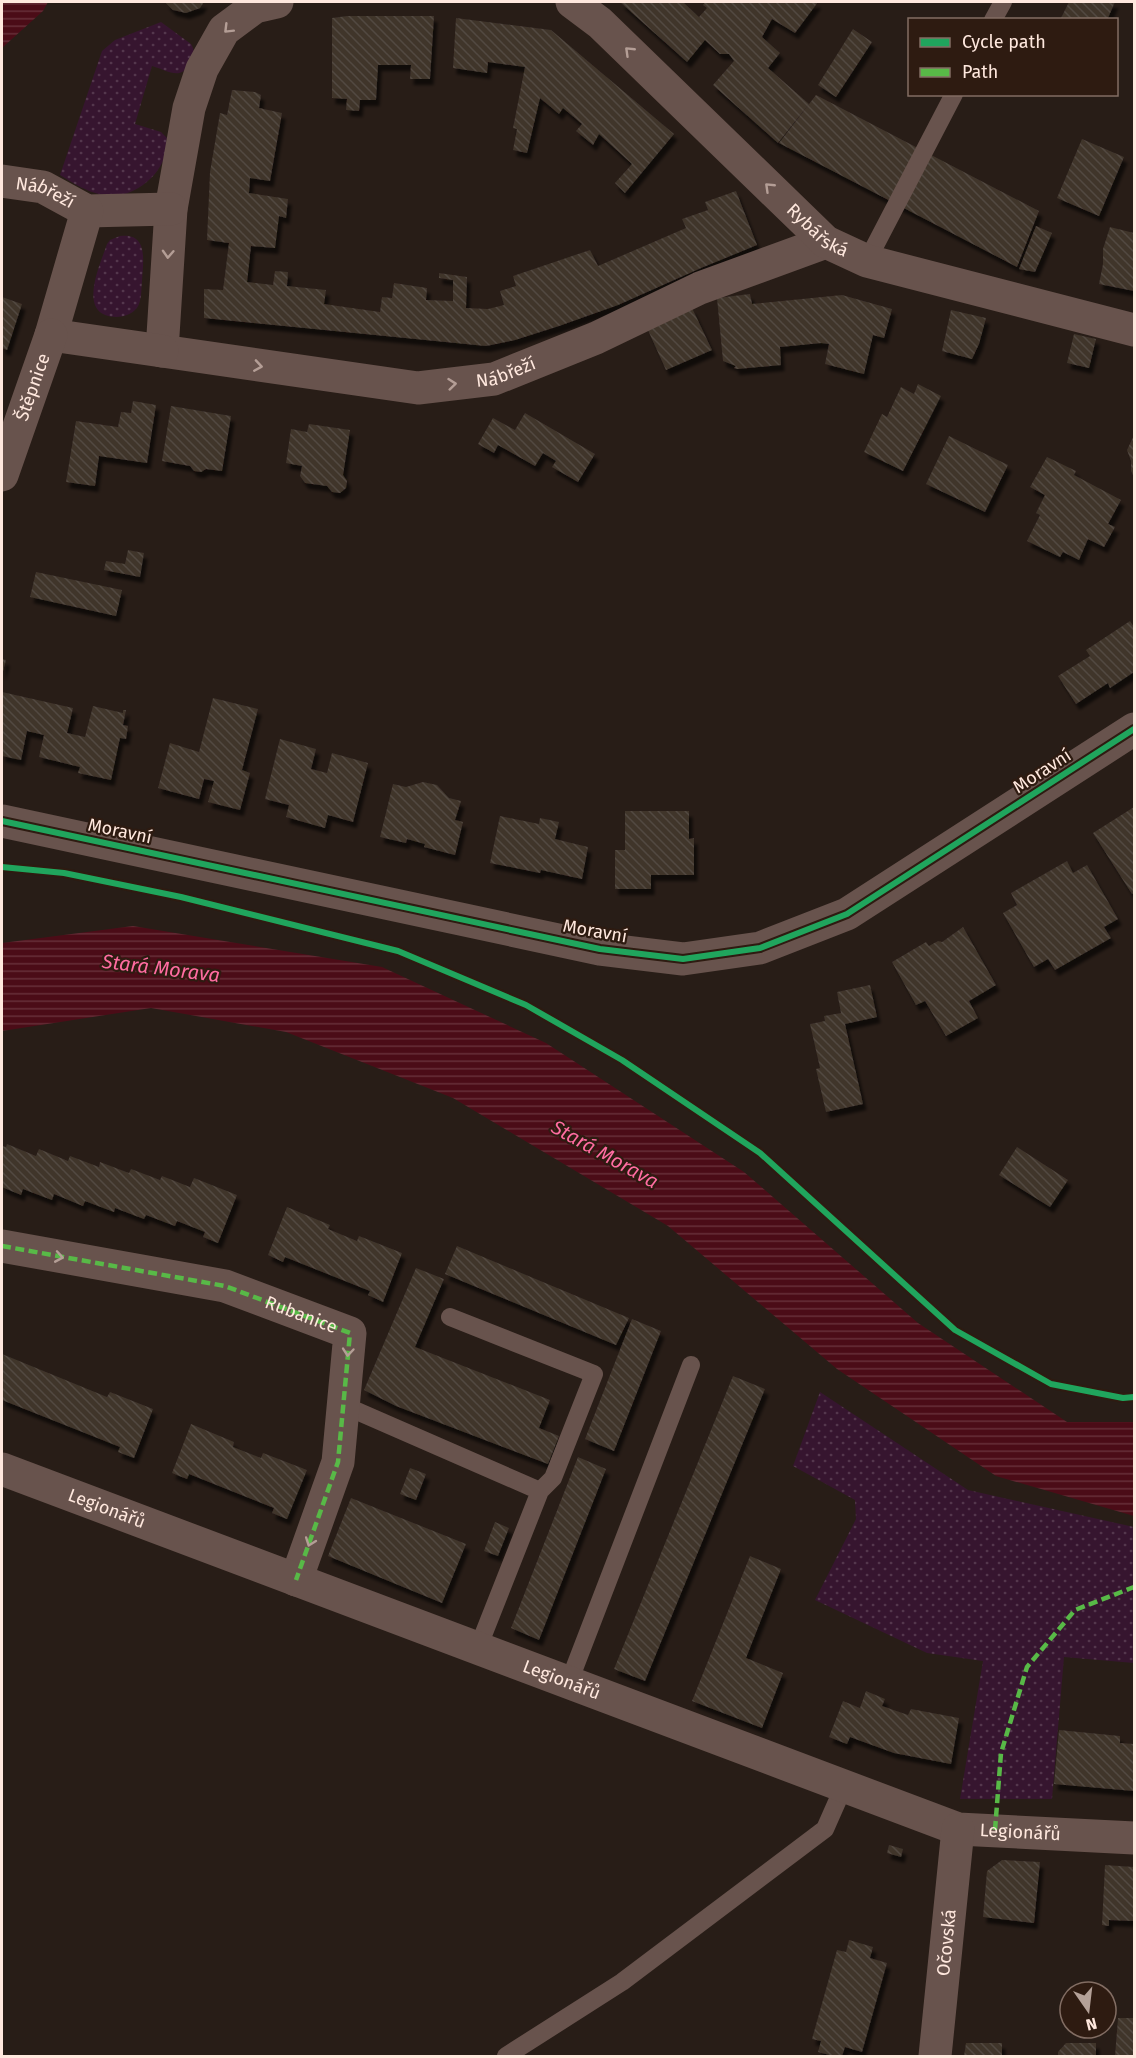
<svg xmlns="http://www.w3.org/2000/svg" width="1136" height="2058" font-family="'Fira Sans',sans-serif">
<style>
.grass{fill:url(#grass-dots)}
.water{fill:url(#water-rules)}
.building{fill:url(#building-back-hatch);filter:url(#shadow)}
.lines{fill:none;stroke-linecap:round;stroke-linejoin:round}
.service{stroke:#68534d;stroke-width:18}
.minor{stroke:#68534d;stroke-width:33}
.quiet{stroke:#58b947;stroke-width:4.5;stroke-dasharray:9 4.5;stroke-linecap:butt}
.cycleway-casing{stroke:#2e1b11;stroke-width:10}
.cycleway{stroke:#20a55d;stroke-width:6}
.oneway{stroke:#b49e96}
.labels{text-anchor:middle;dominant-baseline:central;stroke-width:4.5;stroke-linejoin:round;paint-order:stroke}
.street-label{font-size:18px;fill:#ffe8de;stroke:#2e1b11}
.water-label{font-size:20px;font-style:italic;fill:#ff6ca1;stroke:#2e1b11}
</style>
<defs>
<pattern id="grass-dots" width="8" height="8" patternUnits="userSpaceOnUse" patternTransform="scale(1.5)"><rect width="8" height="8" fill="#36152f"/><path d="M2 2h.1M6 6h.1" fill="none" stroke="#54374d" stroke-width="1.8" stroke-linecap="round"/></pattern>
<pattern id="water-rules" width="6" height="5" patternUnits="userSpaceOnUse" patternTransform="scale(1.5)"><rect width="6" height="5" fill="#4b0c17"/><path d="M0 2.5h6" fill="none" stroke="#662f38"/></pattern>
<pattern id="building-back-hatch" width="6" height="6" patternUnits="userSpaceOnUse" patternTransform="scale(1.5)"><rect width="6" height="6" fill="#3f342c"/><path d="M-1 5l2 2M0 0l6 6M5-1l2 2" fill="none" stroke="#524840"/></pattern>
<filter id="shadow"><feDropShadow dx="3.5" dy="6" stdDeviation="1.5" flood-color="#0009"/></filter>
</defs>
<rect width="100%" height="100%" fill="#281d17"/>
<path class="grass" d="M161 22 191 44C195 51 195 57 191 63 180 81 169 71 152 66L135 124 161 132 167 138C166 145 166 155 163 161 153 183 127 200 102 195 86 191 74 184 60 175L102 51 115 40Z
M120 236C149 232 143 262 142 281 141 290 142 300 137 308 132 314 124 317 116 317 75 316 101 263 107 244L110 240Z
M820 1392 968 1490 1134 1527V1663L1064 1657 1052 1799H960L983 1661 927 1653 815 1600 856 1519 855 1500 793 1466Z"/>
<path class="water" d="M2 2H48L43 11 2 48Z
M133 926 382 967 546 1043 744 1172 918 1323 1067 1422H1134V1516L996 1476 837 1369 668 1226 453 1098 286 1032 151 1008 2 1031V943Z"/>
<path class="building" d="M165 2H204L200 8 186 13 173 10Z
M620 2H683L699 17 707 8 703 5 705 2H818L795 33 772 19 762 37 780 53 768 68 809 104 778 143 713 85 734 61 729 54H720L705 40 687 62Z
M1069 2H1115L1107 20H1060Z
M347 16H434L430 79H410L411 65H378L376 100H360L359 111 346 110 347 99 332 98V18Z
M456 18 551 30 674 134 625 193 615 183 632 164 599 134 593 145 576 131 582 124 563 108 559 114 540 98 527 153 513 150 517 129 513 128 525 67 488 62 487 73 453 68Z
M853 29 872 42 836 97 818 85Z
M232 90 255 92 261 95 259 108 282 113 270 181 250 178 249 193 288 199 286 218 279 216 275 248 251 246 247 282 273 285 275 271 288 272 287 286 326 290 324 304 380 312 382 297 392 298 394 283 427 288 426 300 453 301V280L439 278V273L467 277 466 308 488 309 504 305 500 291 516 286 513 276 590 250 598 266 686 228 682 219 708 210 705 202 736 191 757 245 701 268 618 305 559 326 515 340 486 346 204 318V289L223 290 229 243 207 240 210 172 220 113 227 115Z
M816 95 1039 211 1017 267 779 143Z
M1082 139 1124 157 1099 216 1057 198Z
M1036 226 1052 233 1035 272 1019 269Z
M1110 227 1134 233V291L1099 284 1103 264V249Z
M750 294 752 304 842 295 892 309 884 338 873 335 864 374 825 364 829 344 821 343 780 347 781 365 737 369 734 368 736 366 723 361 717 298Z
M2 297 22 304 7 350 2 348Z
M692 308 712 350 666 370 647 328Z
M951 310 986 318 979 344 972 359 942 351Z
M1074 334 1096 339 1089 368 1067 363Z
M918 384 941 396 903 471 864 452 882 414 887 417 901 387 914 394Z
M133 401 156 405 147 463 99 456 95 486 66 482 76 421 118 427 121 412 131 413Z
M171 406 231 416 222 471 206 469 201 472 194 471 190 466 162 461Z
M525 413 595 454 578 482 552 467 556 461 543 453 535 466 498 445 494 453 478 444 493 418 515 430Z
M309 424 350 430 343 475 347 481 346 488 340 493 332 492 327 486 305 483 300 476 302 466 286 463 291 429 307 432Z
M1134 435V477L1131 471V461L1127 450Z
M949 436 1008 465 985 512 926 484Z
M1047 457 1076 471 1074 475 1121 500 1108 524 1115 527 1104 547 1088 539 1079 560 1063 552 1060 557 1027 541 1040 515 1036 513 1045 495 1030 487Z
M128 550 144 553 140 577 104 570 106 561 125 564Z
M36 572 122 590 116 616 30 597Z
M1130 621 1134 627V672L1110 688 1108 683 1076 704 1058 676 1090 656 1086 650Z
M2 659 6 660 2 675Z
M2 692 73 708 67 733 85 737 93 706 123 713V710H126L123 725 128 726 126 739 120 738 111 780 78 773 80 767 39 757 44 735 27 731 21 760 2 756Z
M213 698 258 709 242 770 250 773 240 810 208 802 214 781 204 779 199 799 158 788 170 743 199 752Z
M280 739 316 749 311 769 327 773 332 753 368 763 353 822 328 815 325 828 286 817 289 805 265 799Z
M423 782 437 785 449 798 461 801 455 820 463 822 455 855 424 847 425 844 407 839 406 843 380 837 393 784 406 787Z
M1134 807V893L1132 894 1093 833Z
M625 811H689V839L694 838V875H651V889H615V850H625Z
M500 816 539 824 540 818 559 822 555 839 588 847 582 879 541 870 540 873 490 863Z
M1067 861 1073 873 1087 865 1118 919 1104 927 1111 938 1055 970 1048 959 1034 967 1003 913 1017 905 1011 893Z
M963 927 996 985 969 1001 978 1018 946 1036 925 1001 916 1005 892 962 926 942 929 946 938 941 942 942Z
M870 985 877 1017 845 1024 863 1104 826 1112 816 1069 820 1068 810 1024 825 1021 824 1016 841 1013 837 992Z
M7 1144 36 1156 39 1149 68 1161 70 1156 99 1167 100 1162 129 1173 131 1169 160 1180 162 1176 190 1187 194 1178 237 1195 218 1243 203 1237 205 1232 177 1221 175 1226 146 1215 144 1219 115 1208 114 1212 85 1201 83 1206 54 1194 52 1200 23 1189 21 1195 2 1187V1146L6 1147Z
M1017 1147 1068 1180 1050 1207 999 1175Z
M287 1207 330 1225 328 1229 357 1241 359 1236 402 1253 383 1302 368 1295 370 1291 285 1257 283 1262 268 1255Z
M457 1246 629 1318 616 1345 445 1274Z
M416 1268 444 1279 415 1347 550 1400 539 1428 559 1436 548 1464 396 1406 364 1390Z
M632 1319 661 1331 614 1451 585 1439Z
M2 1354 107 1397 110 1392 153 1409 134 1458 118 1452 120 1447 2 1400Z
M733 1376 765 1389 645 1681 614 1669Z
M191 1424 234 1442 233 1447 261 1458 263 1453 307 1470 287 1519 272 1513 274 1508 189 1474 187 1479 172 1473Z
M578 1457 606 1469 539 1640 511 1628Z
M410 1468 426 1474 416 1500 400 1494Z
M351 1498 466 1544 442 1603 328 1556Z
M495 1522 509 1528 498 1556 484 1551Z
M750 1556 781 1569 746 1658 783 1673 762 1728 692 1701Z
M866 1691 885 1699 882 1706 908 1715 911 1709 959 1718 951 1764 894 1753 850 1737 847 1744 829 1737 843 1701 860 1708Z
M1059 1730 1120 1736V1743L1134 1744V1791L1054 1784Z
M889 1845 903 1849 901 1857 887 1853Z
M1002 1860 1040 1862 1034 1923 983 1917 987 1871Z
M1105 1865 1134 1867V1921L1109 1920V1926L1102 1925Z
M849 1940 873 1947 870 1958 887 1963 862 2052 845 2047 842 2056H833L818 2052 821 2041 812 2039 837 1950 846 1952Z
M1118 2018H1134V2056H1115Z
M966 2043H1002V2056H964Z
M1066 2043H1096V2056H1058V2052Z"/>
<g class="lines">
<path class="service" d="M993 20 1003 2
M867 261 954 94
M450 1317 594 1374 553 1478 540 1491 478 1648
M343 1405 540 1491
M569 1682 691 1365
M506 2056 622 1982 825 1829 844 1786"/>
<g class="minor">
<path id="s1" d="M277 2 255 7 224 30 202 69 189 108 171 209 162 351 418 388 494 379 596 338 700 288 826 242"/>
<path id="s2" d="M572 2 600 23 826 242 867 261 1134 330"/>
<path id="s3" d="M2 181 43 187 87 211 171 209"/>
<path d="M87 211 51 335 162 351"/>
<path id="s4" d="M2 475 51 335"/>
<path d="M2 821 600 949 683 959 760 948 847 914 1134 729"/>
<path d="M2 1246 225 1286 350 1333 338 1462 296 1580"/>
<path id="s5" d="M2 1469 958 1829 1134 1838"/>
<path id="s6" d="M935 2056 958 1829"/>
</g>
<g class="quiet">
<path id="s7" d="M2 1246 225 1286 350 1333 338 1462 296 1580"/>
<path d="M995 1830 1001 1753 1027 1667 1075 1610 1134 1587"/>
</g>
<g class="cycleway-casing">
<path id="cycleway" d="M2 821 600 949 683 959 760 948 847 914 1134 729
M2 867 64 873 181 897 398 951 526 1005 622 1060 760 1153 955 1330 1051 1384 1123 1398 1134 1397"/>
</g>
<use href="#cycleway" class="cycleway"/>
</g>
<defs><path id="oneway-chevron" d="M-2-3.5L2.5 0L-2 3.5" fill="none" stroke-width="1.6" stroke-linecap="round" stroke-linejoin="round" transform="scale(1.5)"/></defs>
<g class="oneway">
<use href="#oneway-chevron" transform="translate(228 29) rotate(135)"/>
<use href="#oneway-chevron" transform="translate(629 51) rotate(-136)"/>
<use href="#oneway-chevron" transform="translate(769 187) rotate(-136)"/>
<use href="#oneway-chevron" transform="translate(168 254) rotate(93)"/>
<use href="#oneway-chevron" transform="translate(258 366) rotate(9)"/>
<use href="#oneway-chevron" transform="translate(452 384) rotate(-6)"/>
<use href="#oneway-chevron" transform="translate(59 1257) rotate(10)"/>
<use href="#oneway-chevron" transform="translate(348 1352) rotate(95)"/>
<use href="#oneway-chevron" transform="translate(310 1542) rotate(110)"/>
</g>
<g class="labels">
<g class="street-label">
<text stroke="none"><textPath href="#s3" startOffset="45">Nábřeží</textPath></text>
<text stroke="none"><textPath href="#s2" startOffset="336">Rybářská</textPath></text>
<text stroke="none"><textPath href="#s1" startOffset="740">Nábřeží</textPath></text>
<text stroke="none"><textPath href="#s4" startOffset="93">Štěpnice</textPath></text>
<text transform="translate(1042 771) rotate(-33)">Moravní</text>
<text transform="translate(120 831) rotate(12)">Moravní</text>
<text transform="translate(595 931) rotate(10)">Moravní</text>
<text stroke="none"><textPath href="#s7" startOffset="308">Rubanice</textPath></text>
<text stroke="none"><textPath href="#s5" startOffset="112">Legionářů</textPath></text>
<text stroke="none"><textPath href="#s5" startOffset="598">Legionářů</textPath></text>
<text stroke="none"><textPath href="#s5" startOffset="1084">Legionářů</textPath></text>
<text stroke="none"><textPath href="#s6" startOffset="114">Očovská</textPath></text>
</g>
<g class="water-label">
<text transform="translate(161 968) rotate(7)">Stará Morava</text>
<text transform="translate(605 1154) rotate(29)">Stará Morava</text>
</g>
</g>
<rect width="1136" height="2058" fill="none" stroke="#ffe8de" stroke-width="6"/>
<rect x="908" y="18" width="210" height="78" fill="#2e1b11" stroke="#826d63" stroke-width="1.5"/>
<rect x="920" y="38" width="30" height="9" fill="#20a55d" stroke="#826d63" stroke-width="1.5"/>
<text x="962" y="48" font-size="18" fill="#ffe8de">Cycle path</text>
<rect x="920" y="68" width="30" height="9" fill="#58b947" stroke="#826d63" stroke-width="1.5"/>
<text x="962" y="78" font-size="18" fill="#ffe8de">Path</text>
<g transform="translate(1088 2010) rotate(166)"><circle r="28" fill="#2e1b11" stroke="#826d63" stroke-width="1.5"/>
<path d="M0-4.5L10 22L0 15L-10 22Z" fill="#b4a198"/>
<text y="-9" font-size="16" font-weight="bold" text-anchor="middle" fill="#ffe8de">N</text>
</g>
</svg>
